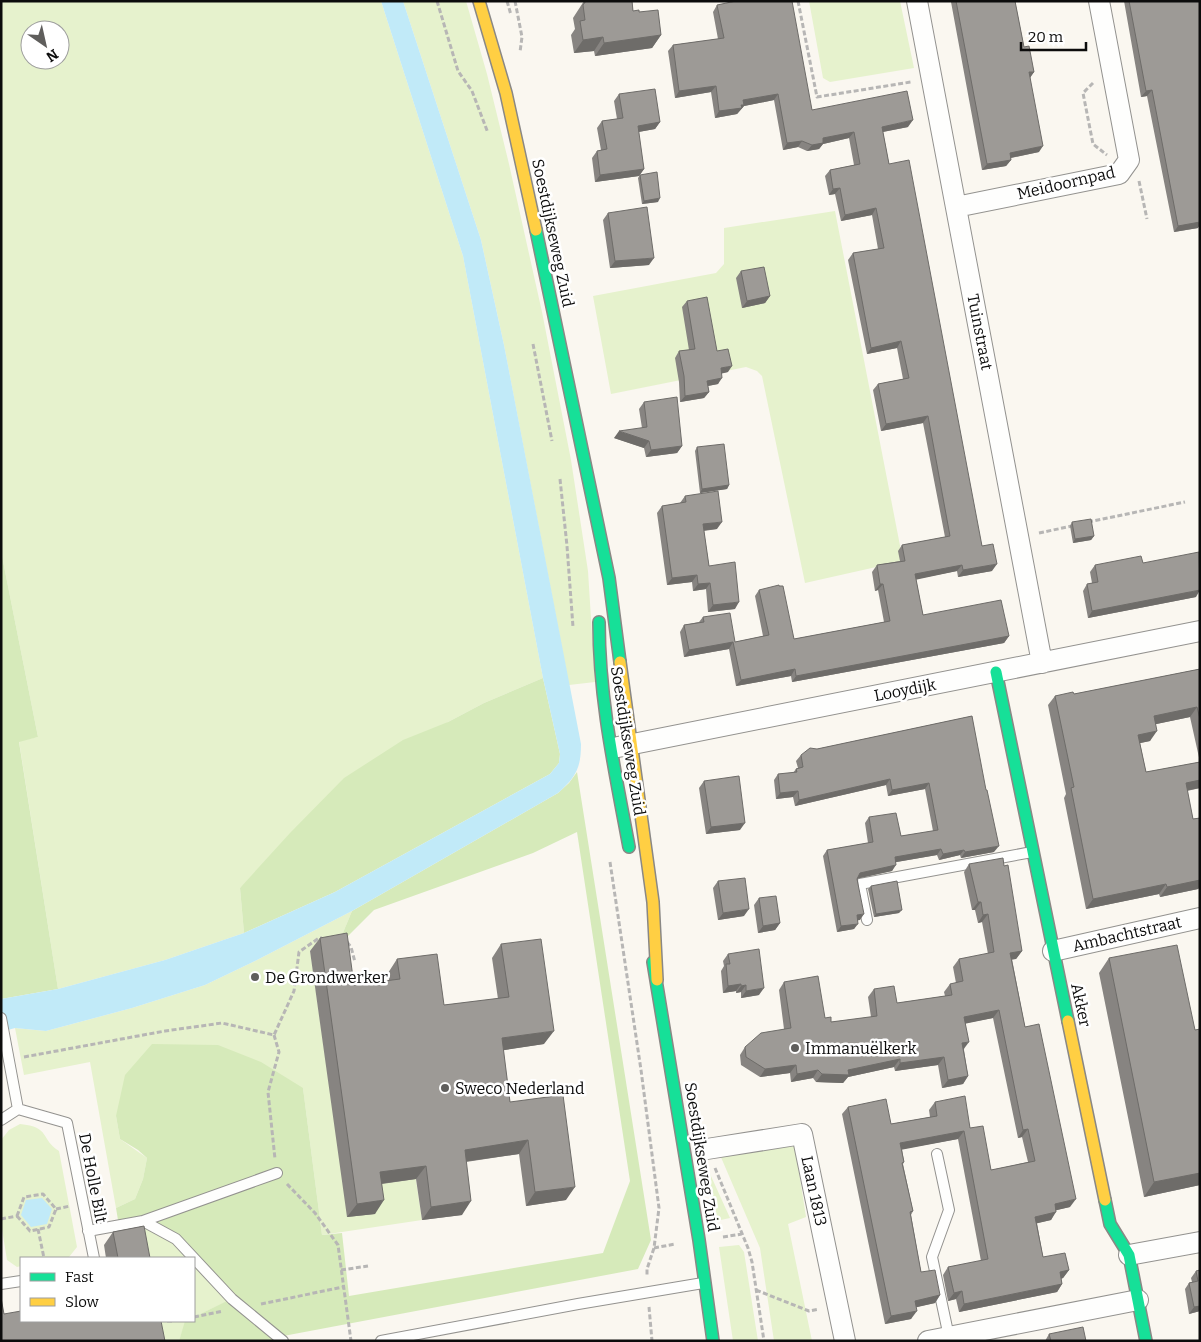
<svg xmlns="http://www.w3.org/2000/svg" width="1201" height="1342" font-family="Bitter,serif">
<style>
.green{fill:#e6f2cd;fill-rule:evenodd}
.forest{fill:#d6eaba}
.water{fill:#c1eaf8}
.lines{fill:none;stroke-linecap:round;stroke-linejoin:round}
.lane-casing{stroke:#93928f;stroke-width:12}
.street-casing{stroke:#93928f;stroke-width:22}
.fast-casing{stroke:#8a8885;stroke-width:14}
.slow-casing{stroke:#8a8885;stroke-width:14}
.path{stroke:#b7b6b5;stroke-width:3;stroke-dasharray:5 2.5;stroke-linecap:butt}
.lane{stroke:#fefefd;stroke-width:10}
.street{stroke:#fefefd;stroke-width:20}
.fast{stroke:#16e098;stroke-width:11}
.slow{stroke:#ffcf43;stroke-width:11}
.wall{fill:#878481;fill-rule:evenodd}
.shaded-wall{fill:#6e6c69}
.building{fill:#9d9a96;stroke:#6e6c69}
.poi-dot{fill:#5f5e5c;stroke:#fff;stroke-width:2}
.labels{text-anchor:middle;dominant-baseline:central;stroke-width:5;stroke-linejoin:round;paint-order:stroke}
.street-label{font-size:16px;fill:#0c0c0c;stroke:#fff}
.poi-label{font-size:16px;fill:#0c0c0c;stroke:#fff;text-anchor:start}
</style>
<rect width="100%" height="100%" fill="#faf7f0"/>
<path class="green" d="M1 1H381L463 256 543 678 484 703 448 722 240 888 244 933 165 960 58 989 19 741 38 737 1 551ZM30 30H60V60H30Z
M403 1H466L487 74 509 164 542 312 571 460 588 571 595 682 569 685 504 345 481 240Z
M809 1H900L914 68 830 82 823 78Z
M835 211 903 561 805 583 762 376 757 371 746 367 611 394 593 296 716 273 724 264V228Z
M352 911 337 947 310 950 348 1217 371 1185 389 1182 411 1147 422 1220 322 1235 303 1088 116 1116 120 1139 147 1158 143 1179 135 1199 116 1208 90 1062 24 1075 15 1028 46 1031 132 1008 205 985 255 961Z
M697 1115 706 1165 730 1218 716 1221 689 1117Z
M20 1124C51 1127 40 1139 59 1151L77 1247 69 1257 61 1258H21V1266L17 1267 7 1260 1 1223V1140L9 1130Z
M795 1146 806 1217 788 1224 812 1341H774L760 1248 720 1155Z
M143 1221 176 1239 232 1299 194 1317V1258H138L135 1240Z
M739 1245 744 1252 758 1341H733L719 1247Z
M149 1321H186L179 1341H153Z"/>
<path class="forest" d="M1 551 38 737 19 742 58 989 1 999Z
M543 678 560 754 559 763 550 774 335 892 244 933 240 888 290 833 344 778 403 740 448 722 484 703Z
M577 772 651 1240 638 1269 278 1337 283 1341H179L185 1321H194V1317L231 1299 176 1239 143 1221 119 1226 116 1208 135 1199 143 1179 147 1158 138 1150 120 1139 116 1116 125 1075 152 1044 218 1045 261 1062 303 1088 322 1235 342 1233 349 1296 603 1253 630 1181 577 832 533 853 374 910 337 947 352 911 558 793 569 783Z"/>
<path class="water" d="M381 1H403L481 240 504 345 581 744C581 768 576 777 558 793L352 911 255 961 205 985 132 1008 46 1031 15 1028 1 1032V999L58 989 165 960 244 933 335 892 550 774 559 763 560 754 543 678 463 256Z
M42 1198 52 1209 47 1224 31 1227 21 1215 26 1200Z"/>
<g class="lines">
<g class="lane-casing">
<path id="lane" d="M867 920 860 884 1032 852
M1 1018 18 1109
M1 1120 18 1109 67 1123 94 1258
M937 1154 949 1210 932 1257 949 1337
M143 1221 277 1173
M88 1231 143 1221 176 1239 232 1299 283 1341
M1 1284 21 1281
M381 1341 578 1304 703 1283"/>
</g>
<g class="street-casing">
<path id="street" d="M917 1 1042 663
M956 207 1119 174 1129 160 1099 1
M618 747 1200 631
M1053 951 1200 918
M707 1149 802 1134 845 1341
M1129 1255 1200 1242
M928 1341 1138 1300"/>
</g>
<g class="fast-casing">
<path id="fast" d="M536 230 609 578 620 662
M599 622C599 700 615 771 629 847
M996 672 1068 1021
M653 962 699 1240 713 1341
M1105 1200 1110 1224 1129 1255 1146 1341"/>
</g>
<g class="slow-casing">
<path id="slow" d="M479 1 506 93 536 230
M620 662 653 902 657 980
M1068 1021 1105 1200"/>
</g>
<path class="path" d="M437 1 458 71 472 91 488 133
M507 1 511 15
M515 1 522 37 520 52
M798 1 817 97 911 82
M1093 83 1083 93 1093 144 1107 155
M1139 181 1147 219
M533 344 552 441
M560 479 567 546 573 627
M1088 522 1185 502
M1039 533 1072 526
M610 862 641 1070 659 1208 654 1248 647 1269V1276
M347 942 351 947 355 962
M274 1035 279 1052 268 1092 275 1159
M24 1057 165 1031 222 1023 274 1035 294 991 299 952 319 938H322
M715 1168 748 1248 752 1262 764 1341
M287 1184 315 1213 338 1245 351 1341
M56 1209 70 1206
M17 1216 24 1197 43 1194 56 1209
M17 1216 30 1231 49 1227 56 1209
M1 1219 17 1216
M38 1229 44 1258
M723 1237 742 1234
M654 1248 675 1244
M341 1270 368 1266
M756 1290 809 1311 819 1309
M261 1304 343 1287
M649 1307 652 1341
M194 1317 223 1311
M167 1321H173"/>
<use href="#lane" class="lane"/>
<use href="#street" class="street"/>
<use href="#fast" class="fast"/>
<use href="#slow" class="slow"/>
</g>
<path class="wall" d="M584 1H632L633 11 639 12 661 35 652 48 595 56 594 51 574 53 571 35 575 29 573 18Z
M952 1H1015L1024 47 1034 72 1030 77 1039 152 1011 158V160L1006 166 982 170 951 2Z
M1124 1H1200L1198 228 1174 232 1147 96 1141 97Z
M717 5 812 110 908 127 883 132 889 164 982 546 992 571 958 577 957 571 916 579 923 615 1009 636 1004 643 792 682 791 676 736 686 729 649 684 657 680 632 684 625 699 622 703 617 735 642 763 636 755 596 759 590 794 639 884 622 878 590 875 591 872 572 877 565 900 561 898 551 902 545 945 537 923 423 881 431 873 390 878 384 903 379 897 348 867 354 848 260 853 253 878 249 872 215 841 221 835 194 829 195 825 176 830 170 854 165 849 138 823 144 819 149 807 151 798 147 783 150 774 100 744 106 737 114 715 118 711 92 675 98 668 51 673 45 718 39 713 12Z
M619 94 660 122 655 129 638 132 644 169 639 176 595 182 592 158 597 151 601 150 597 128 602 121 617 119 614 101Z
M640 175 658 202 642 204 638 178Z
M608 213 649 265 610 268 603 220Z
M741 271 770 296 765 303 742 308 736 278Z
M687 301 717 351 728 372 722 373 718 384 708 386 709 392 704 398 680 402 679 382 675 358 679 351 689 350 682 307Z
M644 402 682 446 677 453 646 457 644 448 614 438 642 428 639 409Z
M697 447 729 485 727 489 700 493 695 451Z
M685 496 717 529 704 531 709 566 735 609 708 612 706 589 693 591 692 582 667 585 657 513 662 506 680 503Z
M1072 522 1094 536 1091 540 1073 543 1070 526Z
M1143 563 1196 597 1088 618 1083 591 1087 584 1092 583 1090 572 1095 565Z
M1200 669V788L1187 791 1193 819 1200 818V887L1198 889 1160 897 1159 894 1086 909 1064 798 1066 794 1048 705 1055 696 1074 694ZM1190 717 1200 762 1146 772 1140 743 1150 741 1156 724Z
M972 716 994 852 961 858 960 855 939 860 937 855 896 862 892 871 858 878 860 920H858L854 929 837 932 823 856 827 850 868 843 865 823 869 817 901 836 933 831 925 789 888 796 886 785 795 806 793 797 776 799 774 780 778 774 793 773 796 769 798 768 796 761 801 755 817 749Z
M704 781 740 830 706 834 699 788Z
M969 864 1022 951 1016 959H1012L1025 1027 1070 1207 1056 1210 1051 1220 1037 1223 1043 1257 1069 1270 1063 1278 1061 1279 1062 1284 1057 1292 959 1312 956 1299 948 1301 943 1275 948 1267 981 1261 958 1139 902 1149 904 1162 903 1164 913 1211 911 1215 921 1272 940 1295 935 1303 916 1307 911 1319 885 1324 842 1114 848 1107 891 1124 930 1117 929 1110 935 1102 970 1128 991 1170 1028 1162 1022 1137 1018 1138 993 1018 966 1023 964 1050 968 1076 963 1084 942 1088 938 1065 895 1071 894 1067 848 1077 843 1083 816 1082 813 1078 791 1082 790 1073 760 1077 741 1065 740 1055 745 1047 784 1029 779 990 784 982 825 1018 831 1022 871 1017 868 997 874 989 897 1003 945 996 944 992 950 984 956 983 953 967 959 959 988 954 982 922 978 923 975 910H972L964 872Z
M718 881 744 916 718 920 713 888Z
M871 886 899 913 874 917 868 889Z
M759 898 780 923 775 930 758 933 754 905Z
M320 938 354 985 389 980 388 973 397 959 444 1005 498 999 492 958 501 944 544 1044 503 1050 510 1102 566 1200 526 1206 519 1154 466 1162 462 1215 422 1220 416 1179 382 1184 375 1214 347 1217 310 951Z
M728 954 759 995 741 998V992L736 993V991L723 993 721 971 724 966 723 961Z
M1109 958 1195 1030 1200 1185 1144 1197 1099 973Z
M113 1232 150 1258H106L104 1245Z
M1200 1270V1311L1189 1314 1185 1289 1189 1283 1192 1282 1191 1278 1196 1271Z
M1049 1334 1086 1341H1045Z"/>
<path class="shaded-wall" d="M661 35 652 48 595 56 604 43Z
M603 37 594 51 574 53 583 40Z
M1029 72H1034L1030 78Z
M716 86 711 92 675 98 679 91Z
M1152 90 1147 96 1141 97 1146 91Z
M778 94 774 100 744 106 737 114 715 118 719 111 743 100Z
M913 120 908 127 877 133 882 127Z
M660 122 655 129 633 133 638 126Z
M854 132 849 138 823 144 819 149 807 151 812 145 823 138Z
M802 141 798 147 783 150 787 143Z
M1043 146 1039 152 1005 159 1010 153Z
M1011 160 1006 166 982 170 987 164Z
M644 169 639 176 595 182 600 175Z
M840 188 835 194 829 195 833 189Z
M660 198 658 202 642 204 644 201Z
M876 208 872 215 841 221 845 215Z
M1200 222V225L1198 228 1174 232 1178 226Z
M654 258 649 265 610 268 615 261Z
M770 296 765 303 742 308 747 301Z
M901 341 897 348 867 354 871 348Z
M732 366 728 372 716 375 721 368Z
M722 378 718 384 702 387 707 381Z
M709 392 704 398 680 402 685 396Z
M928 416 923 423 881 431 886 424Z
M619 431 649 441 644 448 614 438Z
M682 446 677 453 646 457 651 450Z
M729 485 727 489 700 493 702 489Z
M722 522 717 529 698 531 703 524Z
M1094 536 1091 540 1073 543 1075 539Z
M997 564 992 571 958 577 963 570Z
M962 565 957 571 910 581 915 574Z
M697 575 692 582 667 585 672 578Z
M710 583 706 589 693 591 698 584Z
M880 584H883L878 590 875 591Z
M1200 590 1196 597 1088 618 1092 611Z
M739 602 735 609 708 612 713 605Z
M1009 636 1004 643 792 682 796 676Z
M733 642 729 649 684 657 689 650Z
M795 669 791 676 736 686 741 680Z
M1197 707 1190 717 1147 726 1154 716Z
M1157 731 1150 741 1131 745 1138 735Z
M890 779 886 785 795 806 799 800Z
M1200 780V788L1179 792 1186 783Z
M929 783 925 789 888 796 892 790Z
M798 791 793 797 776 799 780 793Z
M745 823 740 830 706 834 711 827Z
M999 846 994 852 961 858 965 852Z
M941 849 937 855 891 863 895 857Z
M964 850 960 855 939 860 943 854Z
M896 865 892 871 856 879 860 873Z
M1200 880V887L1198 889 1160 897 1167 887Z
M1166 884 1159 894 1086 909 1093 899Z
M978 902H981L975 910H972Z
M749 909 744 916 718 920 723 913Z
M902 910 899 913 874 917 876 914Z
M864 914 860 920 853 921 857 915Z
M988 914 982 922 978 923 983 915Z
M780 923 775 930 758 933 763 926Z
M858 924 854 929 837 932 841 926Z
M1022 951 1016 959 1005 961 1010 953Z
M741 984 736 991 723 993 728 986Z
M746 985 741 992 736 993 741 986Z
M764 988 759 995 741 998 746 991Z
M999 1010 993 1018 959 1025 964 1017Z
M554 1031 544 1044 492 1052 502 1038Z
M969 1042 963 1050 962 1043Z
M944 1057 938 1065 895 1071 900 1063Z
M900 1059 894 1067 848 1077 843 1083 816 1082 822 1074 848 1070Z
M796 1065 790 1073 760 1077 765 1069Z
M818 1070 813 1078 791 1082 797 1074Z
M968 1076 963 1084 942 1088 948 1080Z
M1028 1129 1022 1137 1018 1138 1023 1130Z
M964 1131 958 1139 895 1151 900 1143Z
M528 1140 519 1154 455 1163 465 1150Z
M426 1166 416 1179 371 1185 380 1172Z
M1200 1173V1185L1144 1197 1154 1182Z
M575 1187 566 1200 526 1206 535 1192Z
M1076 1199 1070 1207 1049 1212 1055 1204Z
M384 1200 375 1214 347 1217 357 1204Z
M471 1201 462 1215 422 1220 431 1207Z
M1056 1212 1051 1220 1030 1225 1035 1217Z
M1069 1270 1063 1278 1054 1280 1060 1272Z
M1062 1284 1057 1292 959 1312 964 1304Z
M962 1291 956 1299 948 1301 954 1293Z
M940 1295 935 1303 909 1309 915 1301Z
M1200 1306V1311L1189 1314 1194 1307Z
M917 1311 911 1319 885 1324 891 1316Z"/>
<path class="building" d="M586 1H632L633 11 639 10V12L658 10 661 35 604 43 603 37 583 40 580 21 585 20 583 5Z
M736 1H792L812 110 907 91 913 120 882 127 889 164 909 160 982 546 993 544 997 564 963 570 962 565 915 574 923 615 1001 600 1009 636 796 676 795 669 741 680 733 642 689 650 684 625 704 622 703 617 730 613 735 642 769 635 759 590 779 585V586H783L794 639 890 621 883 584H880L877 565 905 561 902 545 950 536 928 416 886 424 878 384 909 378 901 341 871 348 853 253 884 248 876 208 845 215 840 188 833 189 830 170 860 164 854 132 823 138V143L812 145 802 141 787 143 778 94 743 100 744 105H741L742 108 719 111 716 86 679 91 673 45 724 38 717 5Z
M956 1H1015L1024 47 1029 46 1034 72H1029L1043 146 1010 153 1011 160 987 164Z
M1129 1H1200V222L1178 226 1152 90 1146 91Z
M655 89 660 122 638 126 644 169 600 175 597 151 607 149 602 121 623 118 619 94Z
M657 172 660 198 644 201 640 175Z
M647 207 654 258 615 261 608 213Z
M764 267 770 296 747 301 741 271Z
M707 297 717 351 728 349 732 366 721 368 722 378 707 381 709 392 685 396 684 376 679 351 695 349 687 301Z
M677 397 682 446 651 450 649 441 619 431 647 427 644 402Z
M724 444 729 485 702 489 697 447Z
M718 491 722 522 703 524 709 566 735 562 739 602 713 605 710 583 698 584 697 575 672 578 662 506 686 502 685 496Z
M1091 519 1094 536 1075 539 1072 522Z
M1199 552 1200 590 1092 611 1087 584 1098 582 1095 565 1141 556 1143 563Z
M1200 669V719L1197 707 1154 716 1157 731 1138 735 1146 772 1200 762V780L1186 783 1193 819 1200 818V880L1167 887 1166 884 1093 899 1071 788 1074 787 1055 696 1073 692 1074 694Z
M972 716 986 790H987L999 846 965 852 964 850 943 854 941 849 895 857 896 865 860 873 857 879 864 914 857 915 858 924 841 926 827 850 873 842 869 817 896 813 901 836 938 830 929 783 892 790 890 779 799 800 798 791 780 793 778 774 797 772 796 769 803 767 801 755 810 748 817 749Z
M739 776 745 823 711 827 704 781Z
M1003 858 1004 866 1008 865 1022 951 1010 953 1025 1027 1039 1024 1076 1199 1055 1204 1056 1212 1035 1217 1043 1257 1065 1253 1069 1270 1060 1272 1062 1284 964 1304 962 1291 954 1293 948 1267 988 1259 964 1131 900 1143 904 1162 902 1163 913 1211 910 1212 921 1272 935 1270 940 1295 915 1301 917 1311 891 1316 848 1107 886 1099 891 1124 937 1116 935 1102 965 1096 970 1128 983 1126 991 1170 1035 1161 1028 1129 1023 1130 999 1010 964 1017 969 1042 962 1043 968 1076 948 1080 944 1057 900 1063V1059L848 1070 849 1075 822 1074 818 1070 797 1074 796 1065 765 1069 746 1057 745 1047 761 1033 791 1028 784 982 818 976 825 1018 831 1017V1022L877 1016 874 989 894 986 897 1003 952 995 950 984 963 981 959 959 994 952 988 914 983 915 981 902H978L969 864Z
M745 878 749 909 723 913 718 881Z
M897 881 902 910 876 914 871 886Z
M776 896 780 923 763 926 759 898Z
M347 933 354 985 400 979 397 959 437 954 444 1005 509 997 501 944 541 939 554 1031 502 1038 510 1102 563 1095 575 1187 535 1192 528 1140 465 1150 471 1201 431 1207 426 1166 380 1172 384 1200 357 1204 320 938Z
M1177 945 1195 1030 1200 1029V1173L1154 1182 1109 958Z
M759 949 764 988 746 991V985L741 986V984L728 986 726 964H730L728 954Z
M144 1226 150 1258H118L113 1232Z
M1200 1270V1306L1194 1307 1189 1283 1198 1281 1196 1271Z
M1 1298 4 1314 21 1311V1321H161L165 1341H1Z
M1083 1327 1086 1341H1051L1049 1334Z"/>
<g class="poi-dot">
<circle cx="255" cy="977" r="5"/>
<circle cx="795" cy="1048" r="5"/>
<circle cx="445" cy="1088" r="5"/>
</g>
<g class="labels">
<g class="street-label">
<text transform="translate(1066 183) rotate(-13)">Meidoornpad</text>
<text transform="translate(553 233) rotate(78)">Soestdijkseweg Zuid</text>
<text transform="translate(980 332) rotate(79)">Tuinstraat</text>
<text transform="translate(905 690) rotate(-11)">Looydijk</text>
<text transform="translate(628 741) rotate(81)">Soestdijkseweg Zuid</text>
<text transform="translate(1127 934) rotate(-13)">Ambachtstraat</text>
<text transform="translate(1081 1005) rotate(78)">Akker</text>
<text transform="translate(702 1157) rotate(81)">Soestdijkseweg Zuid</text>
<text transform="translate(93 1178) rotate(79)">De Holle Bilt</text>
<text transform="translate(814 1191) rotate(78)">Laan 1813</text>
</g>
<g class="poi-label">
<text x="265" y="977">De Grondwerker</text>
<text x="805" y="1048">Immanuëlkerk</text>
<text x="455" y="1088">Sweco Nederland</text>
</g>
</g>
<rect width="1201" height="1342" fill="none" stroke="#0c0c0c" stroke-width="5"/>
<rect x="20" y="1257" width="175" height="65" fill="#ffffff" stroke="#9e9e9e"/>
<rect x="30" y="1273" width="25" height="8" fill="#16e098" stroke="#9e9e9e"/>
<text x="65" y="1282" font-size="15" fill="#0c0c0c">Fast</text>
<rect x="30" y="1298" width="25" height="8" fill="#ffcf43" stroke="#9e9e9e"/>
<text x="65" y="1307" font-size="15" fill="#0c0c0c">Slow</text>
<g transform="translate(45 45) rotate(146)"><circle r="24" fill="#ffffff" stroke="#9e9e9e"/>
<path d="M0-4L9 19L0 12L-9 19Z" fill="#5f5e5c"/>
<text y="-8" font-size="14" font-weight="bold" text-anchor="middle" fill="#0c0c0c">N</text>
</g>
<path d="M1021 42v8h65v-8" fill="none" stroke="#0c0c0c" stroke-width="2.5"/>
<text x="1028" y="42" font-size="15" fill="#0c0c0c" stroke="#ffffff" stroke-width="4" paint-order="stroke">20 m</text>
</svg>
